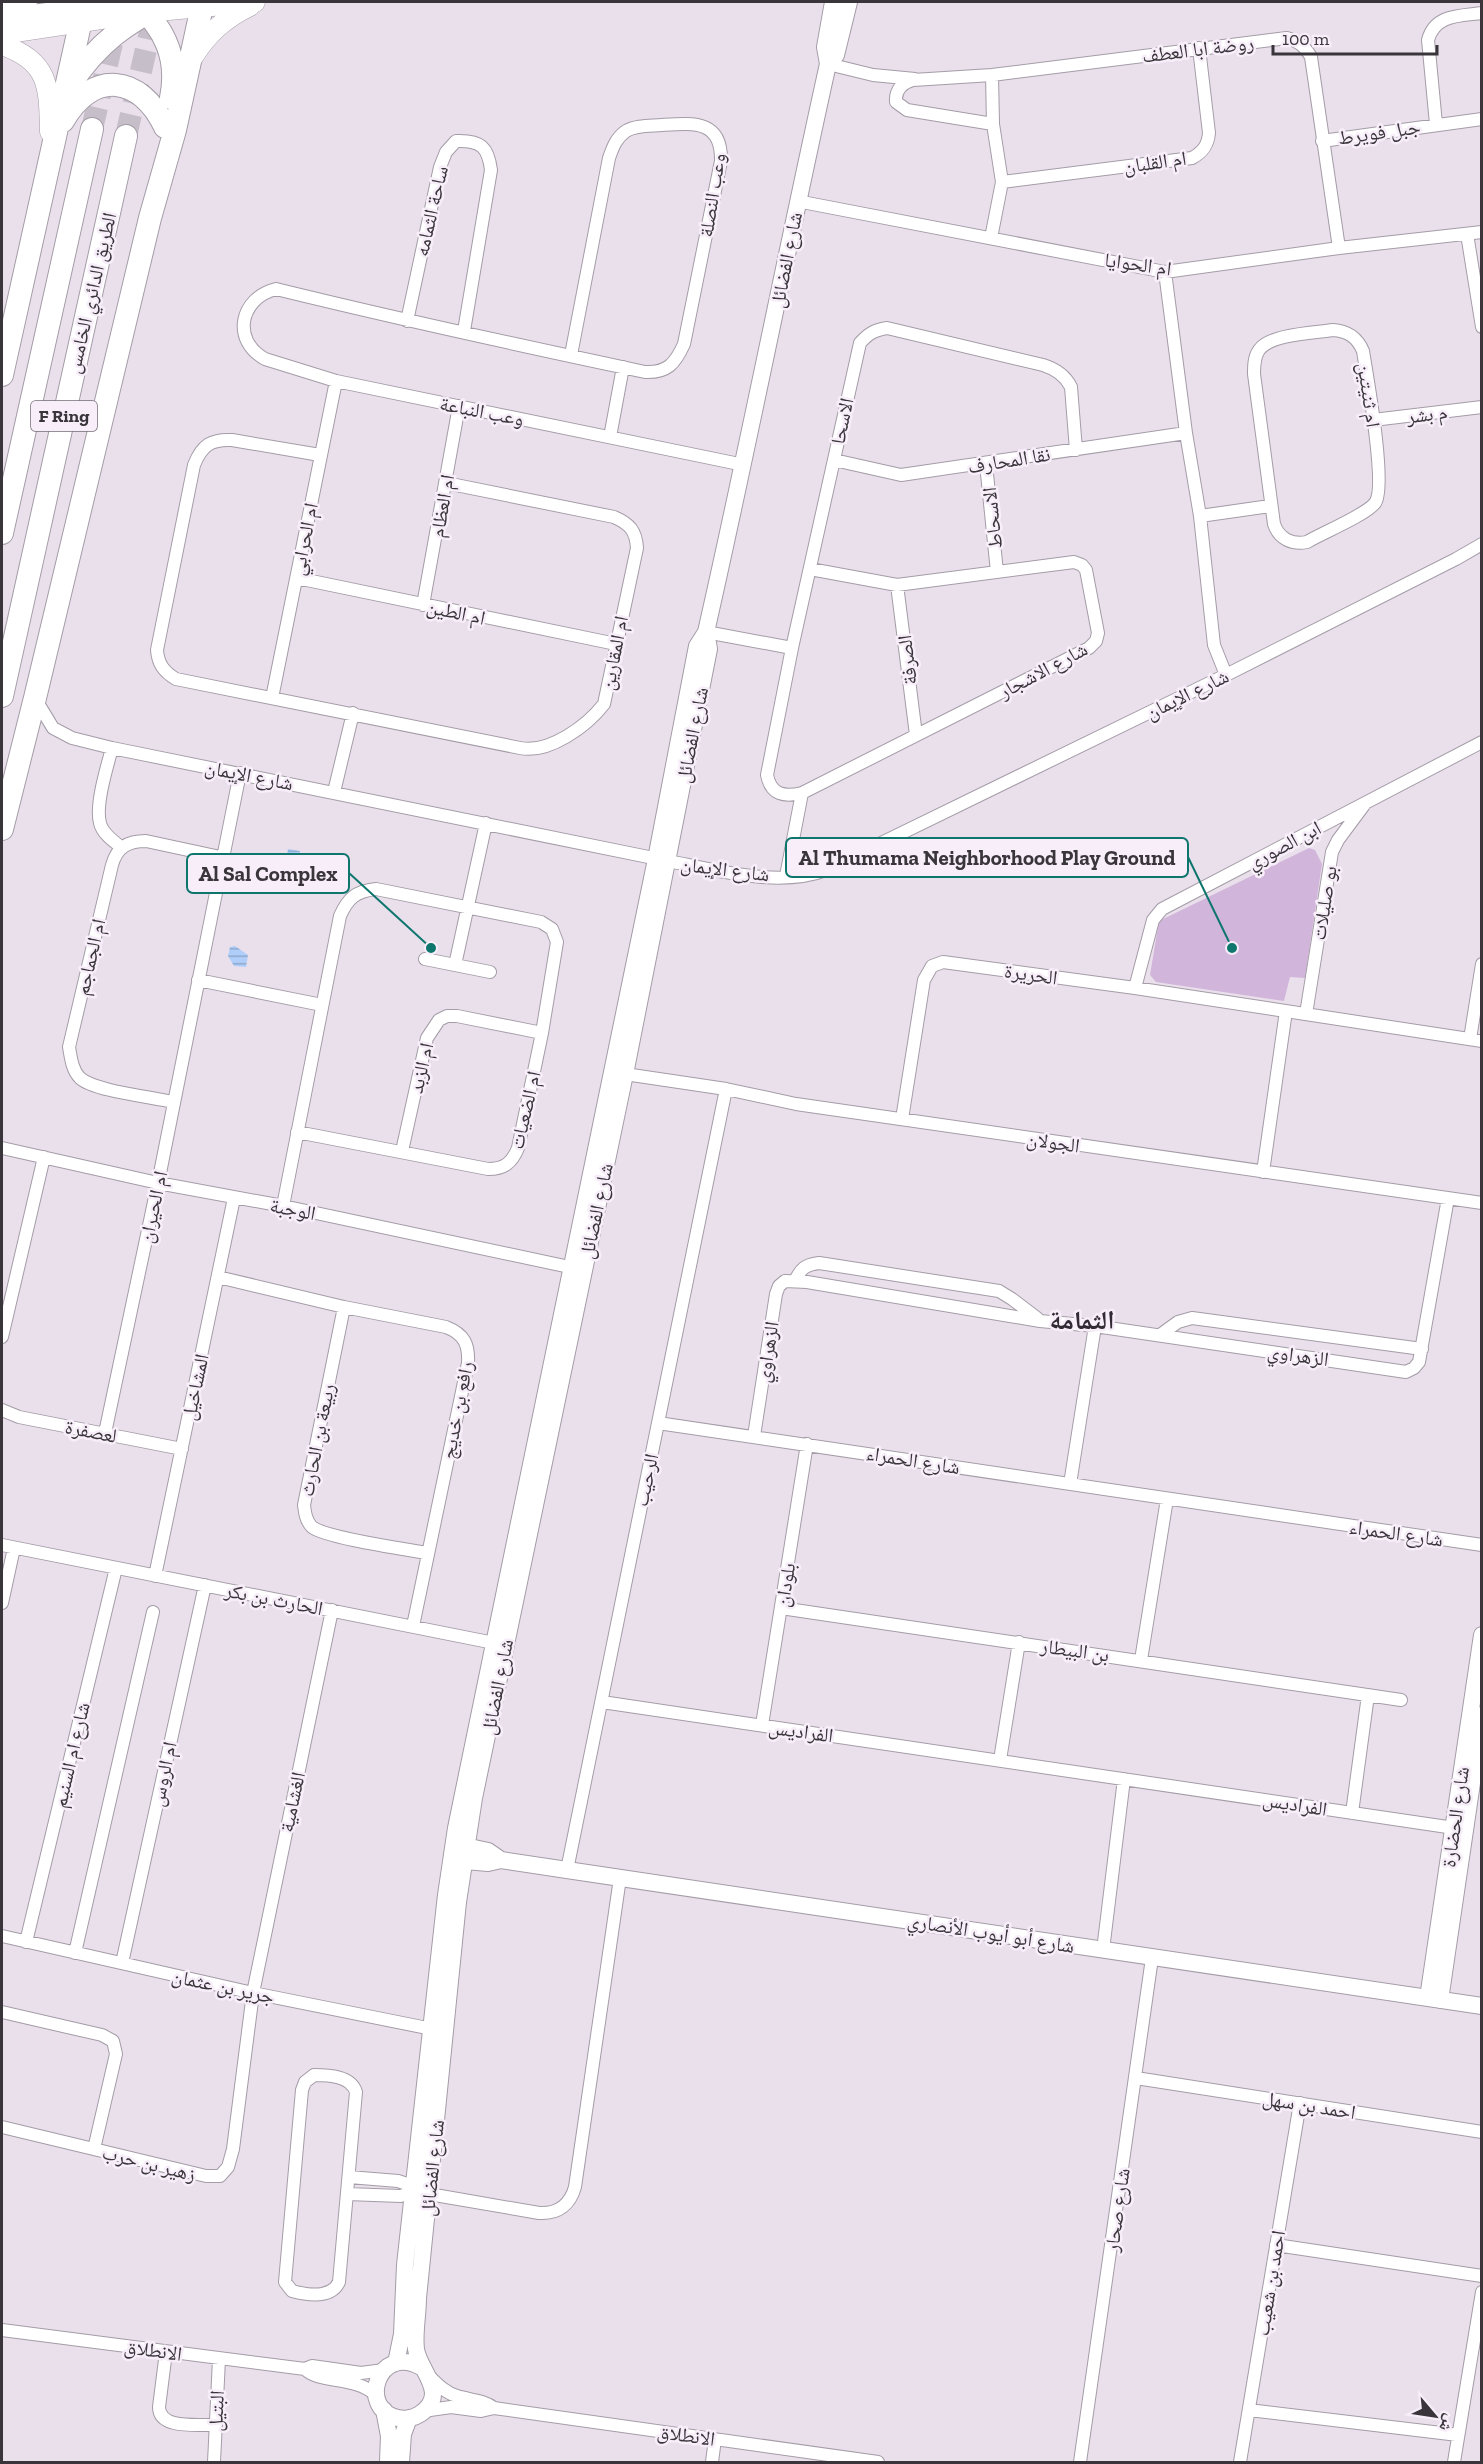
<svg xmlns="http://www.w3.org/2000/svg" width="1483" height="2464" font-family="'Zilla Slab','Noto Naskh Arabic',serif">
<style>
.green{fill:#d2b5db}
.water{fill:url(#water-rules)}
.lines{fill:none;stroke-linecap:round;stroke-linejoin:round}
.highway-tunnel{stroke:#c6bec8;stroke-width:22;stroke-dasharray:22 11;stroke-linecap:butt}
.street-casing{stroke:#a49ca7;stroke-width:14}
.secondary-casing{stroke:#a49ca7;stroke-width:18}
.primary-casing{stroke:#a49ca7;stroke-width:21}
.highway-casing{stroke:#a49ca7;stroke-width:24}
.street{stroke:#fff;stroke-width:12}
.secondary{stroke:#fff;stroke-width:16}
.primary{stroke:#fff;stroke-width:20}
.highway{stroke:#fff;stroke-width:22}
.labels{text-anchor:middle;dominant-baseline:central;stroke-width:5;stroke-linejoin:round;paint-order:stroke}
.shield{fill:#f7eefa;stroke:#726c74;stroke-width:1.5}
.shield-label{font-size:18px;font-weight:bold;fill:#39353a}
.street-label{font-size:20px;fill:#39353a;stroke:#f7eefa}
.district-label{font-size:26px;font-weight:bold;fill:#322b34;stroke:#f7eefa}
.leader{fill:none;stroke:#0f766e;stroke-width:2}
.callout-dot{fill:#0f766e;stroke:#f7eefa;stroke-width:2}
.callout{fill:#f7eefa;stroke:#0f766e;stroke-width:2}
.callout-label{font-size:21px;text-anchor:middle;font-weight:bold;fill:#39353a}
</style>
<defs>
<pattern id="water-rules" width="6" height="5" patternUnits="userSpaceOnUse" patternTransform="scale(1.5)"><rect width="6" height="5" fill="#afcef9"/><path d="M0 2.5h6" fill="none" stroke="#8fa8cb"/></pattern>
</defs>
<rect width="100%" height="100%" fill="#e9e0ec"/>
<path class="green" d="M1309 848 1315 850 1322 864 1305 978 1290 977 1284 1001 1156 982 1150 975 1159 921Z"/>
<path class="water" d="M288 849 300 851 296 871 285 869Z
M235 946 248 955 246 967 234 966 228 956 230 947Z"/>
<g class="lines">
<path class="highway-tunnel" d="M92 129 116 26
M126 136 156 6"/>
<g class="street-casing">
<path id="street" d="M828 64 873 75 915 79
M993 124 907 110 896 102C895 90 902 83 913 80L992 75 1287 38C1298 41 1305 46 1311 57L1339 248
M1436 124 1428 40C1435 14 1460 16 1482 13
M1322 141 1482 119
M1002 182 1192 158C1203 152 1208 145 1209 133L1199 48
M797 201 1165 272 1339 248 1482 232
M1467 234 1482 327
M991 238 1002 182 993 124 992 75
M1165 272 1186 433 1200 516 1214 645 1226 675
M407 321 440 167 446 152 456 141C481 140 488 147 491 170L464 331
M1333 330C1348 331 1357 337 1363 351 1367 376 1387 487 1375 503 1366 515 1322 533 1307 542 1292 545 1279 539 1274 524L1254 374C1254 366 1254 357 1259 350 1270 334 1314 333 1333 330Z
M571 355 609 158C613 147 616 138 626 131 636 125 651 126 662 125 694 123 722 120 721 161L684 344C675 364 667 373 645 372 522 346 398 319 276 289 240 298 231 340 265 359L336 381 744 465
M1373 420 1482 407
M610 437 623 367
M320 455 232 440C211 439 202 445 194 465L157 650C158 664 164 672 176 679L520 748C549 754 587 726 604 704L637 548C636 531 630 524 614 517L446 483
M834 460 901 475 1186 433
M986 464 997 572
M1200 516 1270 506
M810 569 897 585 1074 562 1082 565 1086 570 1098 633 1096 641 1089 648 802 793C784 797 771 795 767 775L792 648 860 343C868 334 874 330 887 328L1043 365C1056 369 1065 375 1071 387L1076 450
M297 578 616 644
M897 585 916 735
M423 605 459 406
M706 632 792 648
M272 698 336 381
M36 700 53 728 72 738 112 748 668 861C715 870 780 888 826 870L1226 675 1456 559 1482 544
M112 748C107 767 95 805 100 823 102 833 113 841 121 847
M334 792 353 713
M486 823 455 965 490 972
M786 876 802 793
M425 959 455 965
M198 980 322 1005
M1135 988 1153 920 1162 909 1482 742
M1306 1014 1332 852 1338 840 1364 805
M1470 1039 1482 964
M625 1074 726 1089 796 1104 1482 1203
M173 1102C152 1097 94 1091 80 1078 72 1070 71 1058 69 1047L112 865C117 847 128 841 146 841L225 858
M902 1119 924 980 932 966 943 962 1135 988 1482 1041
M2 1148 158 1183 283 1206 579 1269
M402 1151 427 1038 439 1020 447 1016H457L542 1033
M1263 1172 1286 1011
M283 1206C302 1109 321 1013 340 916 348 898 356 891 376 889L541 922 552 929 557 942 542 1033 518 1148C512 1163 504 1169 488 1169L297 1132
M218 1277 344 1307 446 1327C464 1334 469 1344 468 1363L413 1626
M795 1281C801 1268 805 1265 819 1263L999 1291 1012 1299 1037 1318
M344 1307 304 1505C305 1513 306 1521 312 1527 326 1538 405 1549 427 1553
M1160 1335 1178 1322 1192 1318 1422 1349
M2 1337 44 1157
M2 1410 19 1417 182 1449
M658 1423 1482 1545
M105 1433 158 1183 240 773
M754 1436 776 1294 779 1286 785 1281 807 1282 1040 1321 1095 1326 1406 1372 1414 1368 1419 1362 1448 1198
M1070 1484 1095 1326
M2 1545 494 1643 498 1648
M155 1576 234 1198
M2 1603 14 1548
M781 1608 1401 1700
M1141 1660 1167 1499
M602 1702 1461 1829
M762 1725 807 1444
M1000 1760 1019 1642
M1352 1813 1368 1695
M567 1870 726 1089
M2 1936 253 1993 437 2030
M26 1942 116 1568
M1103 1950 1124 1779
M75 1953 153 1612
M122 1963 205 1585
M2 2012 102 2035 113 2041 116 2054 94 2149
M314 2075C329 2075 351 2076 356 2092L339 2282C331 2299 307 2295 292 2291L285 2282 302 2090 305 2082Z
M1136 2078 1482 2132
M2 2127 206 2176H220L228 2167 233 2149 253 1993 332 1610
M349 2177 398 2181 407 2184 413 2191 429 2194 539 2213C558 2214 570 2205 575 2187L620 1878
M347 2194 401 2196 413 2191
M1276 2245 1482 2276
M2 2330 305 2369 312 2366 361 2373 384 2370
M166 2352 159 2407C159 2430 199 2424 216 2425
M305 2369C319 2384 354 2375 376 2395
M430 2377C438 2385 446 2393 457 2396 470 2400 484 2400 494 2408
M1249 2410 1458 2435
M423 2411 451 2407 481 2411 494 2408 878 2462
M214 2462 219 2359
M712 2462 715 2439
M1080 2462 1152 1958
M1240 2462 1300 2103
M1454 2462 1482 2292"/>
</g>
<g class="secondary-casing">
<path id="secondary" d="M828 64 825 47 833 2
M456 1844 488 1851 501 1860 567 1870 1482 2006
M455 1860 488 1863 501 1860
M1428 1998 1482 1635
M1440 2000 1482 1715
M396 2363 402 2334 405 2265 446 1895 456 1828 656 859 697 646 706 632
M421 2367C378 2343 357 2409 398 2418 405 2420 414 2418 420 2414 450 2394 419 2371 416 2349 414 2333 418 2315 418 2298L458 1902 474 1798 625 1074 709 649 706 632C749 443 786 253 828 64L836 55 849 2
M384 2410 389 2436 388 2462
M401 2462 403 2434 409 2418"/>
</g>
<g class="primary-casing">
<path id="primary" d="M2 5 27 2
M2 34 147 12 255 2
M2 45C50 61 49 88 50 132
M193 57C208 33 225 18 250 6"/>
</g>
<g class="highway-casing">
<path id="highway" d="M135 2C165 28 179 58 171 98
M2 20 108 6 121 2
M72 82C98 43 126 23 168 2
M63 121C92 69 141 75 165 127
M2 375 85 2
M2 533 92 129
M2 696 126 136
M2 829 35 698 150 218 175 130 203 2"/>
</g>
<use href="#street" class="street"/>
<use href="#secondary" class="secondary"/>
<use href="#primary" class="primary"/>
<use href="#highway" class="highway"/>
</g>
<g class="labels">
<rect class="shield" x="31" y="401" width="66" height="30" rx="4.5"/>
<g class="shield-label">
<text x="64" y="416">F Ring</text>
</g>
<g class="street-label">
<text transform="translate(1198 49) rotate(-7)">روضة ابا العطف</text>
<text transform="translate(1379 132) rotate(-8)">جبل فويرط</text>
<text transform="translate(1155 162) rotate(-8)">ام القلبان</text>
<text transform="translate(712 195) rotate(-81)">وعب النصلة</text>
<text transform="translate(431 211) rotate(-77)">ساحة الثمامه</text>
<text transform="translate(786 260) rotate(-79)">شارع الفضائل</text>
<text transform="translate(1138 264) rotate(8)">ام الحوايا</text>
<text transform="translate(91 293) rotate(-77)">الطريق الدائري الخامس</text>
<text transform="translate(1369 395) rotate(82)">ام ثنيتين</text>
<text transform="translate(482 411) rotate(11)">وعب النباعة</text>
<text transform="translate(1427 414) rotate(-7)">م بشر</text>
<text transform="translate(842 421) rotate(-78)">الاسحا</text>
<text transform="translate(1009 460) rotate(-9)">نقا المحارف</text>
<text transform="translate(442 506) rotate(-80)">ام العظام</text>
<text transform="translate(992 518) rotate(-96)">الاسحاط</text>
<text transform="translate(304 539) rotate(-79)">ام الحرابي</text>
<text transform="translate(456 612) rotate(12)">ام الطين</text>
<text transform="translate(614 653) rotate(-79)">ام المقارين</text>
<text transform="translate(907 660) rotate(-97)">الصرفة</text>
<text transform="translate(1043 670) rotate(-28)">شارع الاشجار</text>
<text transform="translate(1187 694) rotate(-26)">شارع الإيمان</text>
<text transform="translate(692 735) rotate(-79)">شارع الفضائل</text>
<text transform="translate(249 775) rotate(11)">شارع الإيمان</text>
<text transform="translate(1284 845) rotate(-28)">ابن الصوري</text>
<text transform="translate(725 869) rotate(7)">شارع الإيمان</text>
<text transform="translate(1324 903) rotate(-81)">بو صليلات</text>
<text transform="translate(90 957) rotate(-77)">ام الجماجم</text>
<text transform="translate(1031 974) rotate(8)">الحريرة</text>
<text transform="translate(421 1068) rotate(-77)">ام الزبد</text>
<text transform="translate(525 1110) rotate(-77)">ام الضعيات</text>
<text transform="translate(1053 1142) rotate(8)">الجولان</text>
<text transform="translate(153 1207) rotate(-78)">ام الحيران</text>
<text transform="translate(293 1209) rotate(11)">الوجبة</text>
<text transform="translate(596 1211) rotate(-78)">شارع الفضائل</text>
<text transform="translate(767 1352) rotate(-81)">الزهراوي</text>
<text transform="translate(1298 1355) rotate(8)">الزهراوي</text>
<text transform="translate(195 1387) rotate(-78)">المشاخيل</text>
<text transform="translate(457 1410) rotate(-79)">رافع بن خديج</text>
<text transform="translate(91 1431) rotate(11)">لعصفرة</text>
<text transform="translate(317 1440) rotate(-79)">ربيعة بن الحارث</text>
<text transform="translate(913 1460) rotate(9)">شارع الحمراء</text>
<text transform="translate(646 1480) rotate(-78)">الرحيب</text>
<text transform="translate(1396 1533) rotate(8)">شارع الحمراء</text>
<text transform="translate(785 1585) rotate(-81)">بلودان</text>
<text transform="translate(274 1599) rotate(11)">الحارث بن بكر</text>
<text transform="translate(1075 1650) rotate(8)">بن البيطار</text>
<text transform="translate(497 1687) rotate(-79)">شارع الفضائل</text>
<text transform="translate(801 1731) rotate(8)">الفراديس</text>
<text transform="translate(71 1755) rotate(-77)">شارع ام السنيم</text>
<text transform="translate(163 1774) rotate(-78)">ام الروس</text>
<text transform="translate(292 1802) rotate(-78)">الغشامية</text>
<text transform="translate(1295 1804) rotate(9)">الفراديس</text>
<text transform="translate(1455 1817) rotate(-82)">شارع الحضارة</text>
<text transform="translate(991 1933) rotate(9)">شارع أبو أيوب الأنصاري</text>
<text transform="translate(223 1986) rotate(12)">جرير بن عثمان</text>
<text transform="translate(1309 2105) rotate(9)">احمد بن سهل</text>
<text transform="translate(149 2163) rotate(14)">زهير بن حرب</text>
<text transform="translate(432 2168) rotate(-84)">شارع الفضائل</text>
<text transform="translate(1117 2210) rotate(-82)">شارع صحار</text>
<text transform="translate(1270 2283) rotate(-81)">احمد بن شعيب</text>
<text transform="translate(153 2350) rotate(8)">الانطلاق</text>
<text transform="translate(216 2411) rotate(-87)">البتيل</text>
<text transform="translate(686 2435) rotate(8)">الانطلاق</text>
</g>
<g class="district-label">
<text x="1082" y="1320">الثمامة</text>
</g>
</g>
<path class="leader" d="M1232 948L1188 857M431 948L349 873"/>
<g class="callout-dot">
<circle cx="1232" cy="948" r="6"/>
<circle cx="431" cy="948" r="6"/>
</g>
<g class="callout">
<rect x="786" y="838" width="402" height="39" rx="6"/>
<rect x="187" y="854" width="162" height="39" rx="6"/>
</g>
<g class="callout-label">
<text x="987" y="865">Al Thumama Neighborhood Play Ground</text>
<text x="268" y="881">Al Sal Complex</text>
</g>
<rect width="1483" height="2464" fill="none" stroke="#39353a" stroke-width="6"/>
<g transform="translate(1435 2416) rotate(119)" stroke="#f7eefa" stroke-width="4.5" paint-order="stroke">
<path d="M0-4.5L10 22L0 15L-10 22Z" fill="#39353a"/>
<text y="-9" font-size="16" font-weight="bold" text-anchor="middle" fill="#39353a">ش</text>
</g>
<path d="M1273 45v9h164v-9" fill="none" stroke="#39353a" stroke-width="3"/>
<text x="1282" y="45" font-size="18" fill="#39353a" stroke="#f7eefa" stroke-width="4.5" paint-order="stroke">100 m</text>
</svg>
